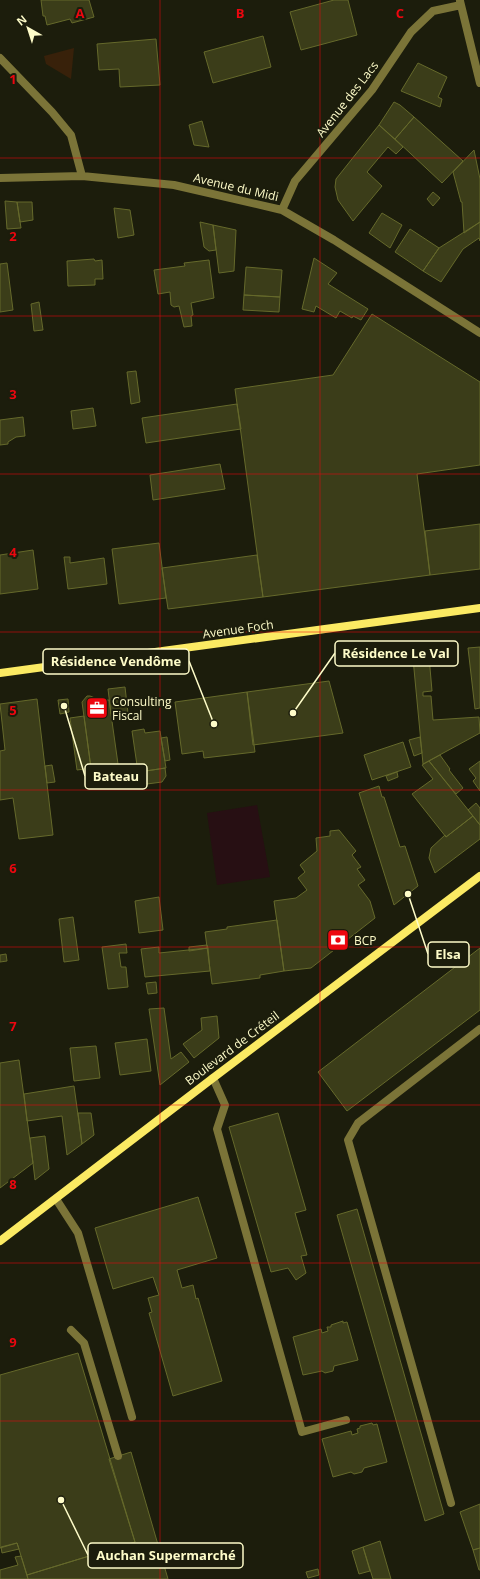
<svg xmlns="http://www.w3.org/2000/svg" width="480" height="1579" font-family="'Open Sans',sans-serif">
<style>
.green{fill:#270f13}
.water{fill:#38210a}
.building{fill:#3b3d19;stroke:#65692b}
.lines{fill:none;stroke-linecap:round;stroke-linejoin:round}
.lane{stroke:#7b7438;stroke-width:8}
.street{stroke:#7b7438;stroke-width:8}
.secondary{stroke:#fbea63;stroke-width:8}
.grid{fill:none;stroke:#ed060f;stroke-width:1;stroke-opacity:0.55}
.labels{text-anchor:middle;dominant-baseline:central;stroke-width:4;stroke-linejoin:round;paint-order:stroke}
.street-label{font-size:12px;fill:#fefcc9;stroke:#1c1d0c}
.poi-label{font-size:12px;fill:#fefcc9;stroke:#1c1d0c;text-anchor:start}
.grid-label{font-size:13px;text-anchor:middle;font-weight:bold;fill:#ed060f;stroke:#1c1d0c;stroke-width:4;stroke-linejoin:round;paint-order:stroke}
.leader{fill:none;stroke:#fefcc9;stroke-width:1.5}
.callout-dot{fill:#fefcc9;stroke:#1c1d0c;stroke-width:1.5}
.callout{fill:#1c1d0c;stroke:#fefcc9;stroke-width:1.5}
.callout-label{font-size:13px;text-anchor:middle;font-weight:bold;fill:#fefcc9}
</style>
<rect width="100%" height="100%" fill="#1c1d0c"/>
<path class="green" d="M257 805 270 877 217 885 207 813Z"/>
<path class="water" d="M74 48 71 79 46 64 44 56Z"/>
<path class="building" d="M41 0H89L94 17 72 23 70 19 47 25 45 16H43Z
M334 0H348L357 35 301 50 290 12Z
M263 36 271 67 213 83 204 52Z
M156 39 160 85 120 87 119 69 99 70 97 44Z
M418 63 447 77 438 97 442 99 440 107 401 91Z
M394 102 400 105 414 117 395 139 379 125Z
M414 117 463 161 442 183 395 139Z
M202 121 209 147 194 145 189 125Z
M379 125 403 147 396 154 388 147 367 172 382 186 353 221 338 200 335 187 336 179Z
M474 150 480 179V222L464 233 462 202H461L453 172Z
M433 192 440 198 433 206 427 199Z
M5 201 17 202 21 228 7 229Z
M17 202H32L33 220 20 222Z
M114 208 130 210 134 235 118 238Z
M382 213 402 225 390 248 369 233Z
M200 222 213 225 216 250 209 251 204 247Z
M480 222V241L479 238 463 249 441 282 423 271 439 248Z
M213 225 236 230 234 271 219 273Z
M410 229 439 248 423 271 395 252Z
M314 258 337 273 328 284 368 309 361 320 353 316 352 318 340 311 336 318 316 306 314 312 302 309Z
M94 259 95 261 102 260 103 279H95V285L68 286 67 261Z
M209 260 214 298 191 303 193 315 191 316 192 326 184 327 179 306 174 307 171 305 170 292 158 294 154 270 185 266 184 263Z
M7 263 13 310 0 312V264Z
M246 267 282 270 280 297 244 295Z
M244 295 280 297 279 312 243 310Z
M39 302 43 330 34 331 31 304Z
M372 314 480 382V465L417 474 430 575 263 597 235 389 333 375Z
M136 371 140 402 131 404 127 372Z
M237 404 241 429 146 443 142 418Z
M93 408 96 426 73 429 71 411Z
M23 417 25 436 16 437 8 442V444L0 445V420Z
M220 464 225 489 153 500 150 475Z
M480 524V569L430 575 425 531Z
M159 543 166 598 119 604 112 549Z
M33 550 38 589 0 594V555Z
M257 555 263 597 168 609 162 568Z
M64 557H70V563L104 558 107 584 68 589Z
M428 645 432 691 423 692V696H431L433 720 479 717 480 733 423 764 412 648Z
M480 647V708L475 709 468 648Z
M329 681 343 733 253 745 247 692Z
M125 687 128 713 111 714 108 689Z
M247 692 255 752 204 758 203 751 182 754 175 702Z
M87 696H90L95 698 96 701 109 700 118 764 91 768 82 702Z
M37 699 53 835 19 839 13 798 0 800V751L5 750 0 704Z
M68 699 69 712 60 714 58 700Z
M84 716 91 768 77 770 70 718Z
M144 729 145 733 160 731 166 768 138 772 132 731Z
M167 737 170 760 165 761 161 738Z
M420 737 422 753 414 756 409 740Z
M403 742 411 767 372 780 364 755Z
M440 755 450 769 449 770 463 788 456 794 429 761Z
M429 761 473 816 446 837 412 794 433 779 422 765Z
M480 761V791L473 781 476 778 469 769Z
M52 765 55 782 47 783 45 766Z
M165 768 166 776 162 782 147 784 141 780 140 772Z
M397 772 398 777 388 781 386 776Z
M379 786 382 797H384L400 847 405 846 418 886 394 905 359 793Z
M476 803 480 808V825L468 810Z
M473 816 480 825V839L435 873 429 858 431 848 445 835 446 837Z
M339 830 356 851 352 855 361 867 357 869 365 880 358 885 370 901 375 918 311 968 284 971 274 901 296 898 307 890 298 878 305 872 300 865 317 851 316 838 330 836V831Z
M159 897 163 930 139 933 135 901Z
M73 917 79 960 64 962 59 919Z
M277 920 284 971 260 975V978L212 984 205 932 227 929V927Z
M126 944 127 953H119L121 967H126L128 987 108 989 102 947Z
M207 945 208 948 189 951V947Z
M159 947V953L208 948 210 971 145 977 141 949Z
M480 948V1010L347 1111 318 1072Z
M6 954 7 961 0 962V955Z
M156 982 157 993 148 994 146 983Z
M164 1008 171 1059 181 1052 189 1062 160 1085 149 1009Z
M217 1016 219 1038 194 1058 183 1044 202 1030 201 1018Z
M147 1039 151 1071 120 1075 115 1043Z
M96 1046 100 1078 74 1081 70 1048Z
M19 1060 33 1163 0 1188V1063Z
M74 1086 82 1144 67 1155 62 1116 27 1121 24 1094Z
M78 1113H91L94 1135 82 1144Z
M278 1113 306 1210 295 1213 307 1255 301 1256 306 1273 296 1280 288 1268 271 1272 229 1127Z
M45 1136 49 1169 35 1180 30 1138Z
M198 1197 217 1258 177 1270 182 1288 193 1285 196 1299 198 1298 222 1381 173 1396 149 1313 152 1312 148 1298 159 1295 153 1277 113 1289 95 1228Z
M357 1209 444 1514 425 1521 337 1215Z
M343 1321V1323L347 1322 358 1360 334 1366 333 1371 325 1373 322 1371 303 1375 293 1337 321 1329 322 1333 328 1331 327 1327H331V1325Z
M78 1353 135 1542 27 1575 17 1543 0 1548V1375Z
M372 1423 373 1425 377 1424 387 1462 364 1468 362 1472 354 1474 351 1472 333 1477 322 1439 351 1431 352 1435 358 1433 357 1429 360 1428V1426Z
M131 1452 168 1579H28L27 1575 135 1542 109 1459Z
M480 1504V1548L473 1550 460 1512Z
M380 1541 391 1579H373L363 1547Z
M17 1543 19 1549 2 1553 1 1547Z
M363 1547 370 1571 359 1574 352 1551Z
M480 1548V1570H479L473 1550Z
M21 1556 28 1579H0V1570L18 1565 15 1557Z
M318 1569 319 1575 308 1578 306 1572Z"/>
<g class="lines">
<path class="lane" d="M213 1078 225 1105 217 1129 302 1432 346 1420
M56 1199 78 1233 132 1417
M71 1330 84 1343 118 1456
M451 1503 348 1140 358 1123 480 1029"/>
<path class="street" d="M460 1 480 83
M0 58 52 112 71 135 82 176
M0 178 82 176 174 185 282 210 334 240 480 333
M282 210 295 181 372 90 411 32 433 11 461 5"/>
<path class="secondary" d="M0 673 480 608
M0 1241 213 1078 480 876"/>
</g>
<path class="grid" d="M160 0V1579M320 0V1579M0 158H480M0 316H480M0 474H480M0 632H480M0 790H480M0 947H480M0 1105H480M0 1263H480M0 1421H480"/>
<defs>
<g id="office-square" transform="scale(1.15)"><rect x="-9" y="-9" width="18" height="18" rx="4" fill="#ed060f" stroke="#1c1d0c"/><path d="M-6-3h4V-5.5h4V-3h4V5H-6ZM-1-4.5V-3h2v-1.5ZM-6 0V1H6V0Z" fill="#fff"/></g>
<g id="bank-square" transform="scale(1.15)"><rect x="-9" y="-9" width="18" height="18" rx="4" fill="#ed060f" stroke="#1c1d0c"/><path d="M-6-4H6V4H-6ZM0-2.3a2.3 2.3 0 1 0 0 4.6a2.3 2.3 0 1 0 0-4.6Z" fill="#fff"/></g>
</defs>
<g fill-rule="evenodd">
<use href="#office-square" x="97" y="708"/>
<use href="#bank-square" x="338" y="940"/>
</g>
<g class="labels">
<g class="street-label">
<text transform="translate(347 99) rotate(-52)">Avenue des Lacs</text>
<text transform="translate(236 187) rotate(13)">Avenue du Midi</text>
<text transform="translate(238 629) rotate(-8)">Avenue Foch</text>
<text transform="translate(232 1048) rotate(-37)">Boulevard de Créteil</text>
</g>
<g class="poi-label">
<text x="112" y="701">Consulting<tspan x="112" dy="14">Fiscal</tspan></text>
<text x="354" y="940">BCP</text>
</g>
</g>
<g class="grid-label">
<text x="80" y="18">A</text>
<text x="240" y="18">B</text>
<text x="400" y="18">C</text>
<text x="13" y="84">1</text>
<text x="13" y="241">2</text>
<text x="13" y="399">3</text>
<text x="13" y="557">4</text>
<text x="13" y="715">5</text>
<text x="13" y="873">6</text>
<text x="13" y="1031">7</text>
<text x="13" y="1189">8</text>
<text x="13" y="1347">9</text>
</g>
<path class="leader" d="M293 713L335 653M214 724L189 661M64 706L85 776M408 894L428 954M61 1500L88 1555"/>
<g class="callout-dot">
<circle cx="293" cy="713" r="4"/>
<circle cx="214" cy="724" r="4"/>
<circle cx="64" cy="706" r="4"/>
<circle cx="408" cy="894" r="4"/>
<circle cx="61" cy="1500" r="4"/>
</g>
<g class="callout">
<rect x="335" y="641" width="123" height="25" rx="4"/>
<rect x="43" y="649" width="146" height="25" rx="4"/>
<rect x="85" y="764" width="62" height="25" rx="4"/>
<rect x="428" y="942" width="41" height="25" rx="4"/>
<rect x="88" y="1543" width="155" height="25" rx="4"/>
</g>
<g class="callout-label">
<text x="396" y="658">Résidence Le Val</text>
<text x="116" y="666">Résidence Vendôme</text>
<text x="116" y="781">Bateau</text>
<text x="448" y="959">Elsa</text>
<text x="166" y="1560">Auchan Supermarché</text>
</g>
<g transform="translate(28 28) rotate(321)" stroke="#1c1d0c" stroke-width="3" paint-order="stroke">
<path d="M0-3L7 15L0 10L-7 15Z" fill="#fefcc9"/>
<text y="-6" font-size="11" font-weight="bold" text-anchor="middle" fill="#fefcc9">N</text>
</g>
</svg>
